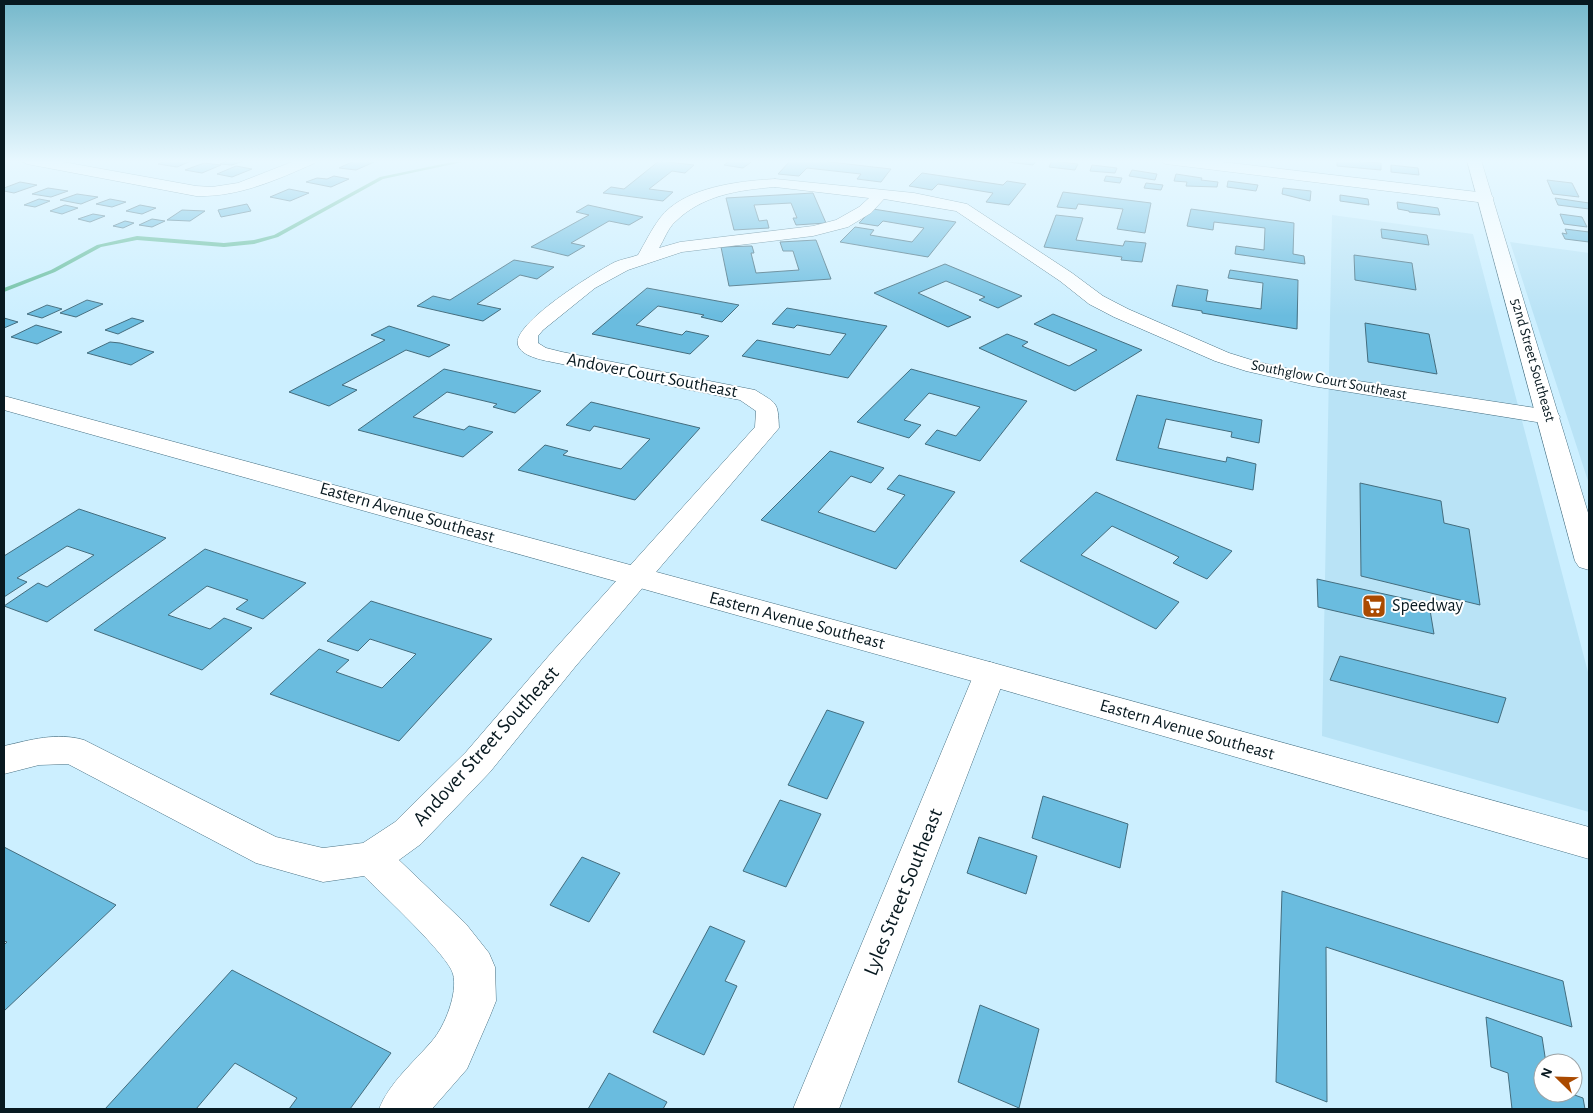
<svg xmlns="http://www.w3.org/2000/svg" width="1593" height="1113" font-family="'Alegreya Sans',sans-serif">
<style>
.built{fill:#b9e3f6}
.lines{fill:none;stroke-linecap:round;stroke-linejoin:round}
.stream{fill:#6abe9f;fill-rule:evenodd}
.building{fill:#6abcdf;stroke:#446d7e}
.minor-casing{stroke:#4a7284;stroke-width:1}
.tertiary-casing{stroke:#4a7284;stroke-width:1}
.secondary-casing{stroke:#4a7284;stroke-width:1}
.minor{fill:#fff;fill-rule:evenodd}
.tertiary{fill:#fff;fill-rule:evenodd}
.secondary{fill:#fff;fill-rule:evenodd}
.labels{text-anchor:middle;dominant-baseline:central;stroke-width:4;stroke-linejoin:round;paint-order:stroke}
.far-street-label{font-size:15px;fill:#081920;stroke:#fff}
.street-label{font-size:18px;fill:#081920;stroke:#fff}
.poi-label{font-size:18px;fill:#081920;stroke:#fff;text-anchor:start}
.near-street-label{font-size:21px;fill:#081920;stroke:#fff}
</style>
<rect width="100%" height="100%" fill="#ccefff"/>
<path class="built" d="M1332 215 1473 234 1589 676V812L1322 736Z
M1510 242 1589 253V484Z"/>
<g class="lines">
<path class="stream" d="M462 160H472L383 179 278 237 254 244 224 247 137 240 101 247 55 272 4 292V288L51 270 97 245 137 236 224 243 254 240 274 235 380 177Z"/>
</g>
<path class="building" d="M168 160H183L191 161 177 167 158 164Z
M229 160H240L243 161 232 165 220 164Z
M356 160 374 162 356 170 339 168Z
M731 160H754L743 168 724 165Z
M791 160H813L891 169 881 182 857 179 861 174 807 168 799 176 778 174Z
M1009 160H1037L1033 165 1008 162Z
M1337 160 1381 163V170L1337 166Z
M659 161 694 165 685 173 672 171 649 189 673 192 663 201 603 193 611 187 624 189Z
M1052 161 1078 164 1075 170 1049 167Z
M204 163 221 165 202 173 185 170Z
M1092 165 1117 168 1115 173 1090 171Z
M1391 165 1418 168 1419 175 1391 172Z
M236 166 252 169 232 177 217 174Z
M1132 170 1157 174 1155 180 1129 176Z
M922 173 1003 185 1007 181 1026 184 1009 205 986 202 993 193 938 184 932 190 909 186Z
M1176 174 1202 178 1201 180 1218 182 1217 187 1186 186 1187 182 1174 181Z
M334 176 349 179 331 187 306 182 317 178 327 179Z
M1106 176 1122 178 1120 183 1104 181Z
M1547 180 1572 183 1579 197 1553 194Z
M1228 181 1258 185 1256 191 1227 187Z
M20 182 37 185 14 193 4 191V188Z
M1146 183 1163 185 1161 190 1144 188Z
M48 188 68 191 51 197 32 194Z
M1283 188 1311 191 1310 201 1282 194Z
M289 189 309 193 290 201 270 197Z
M1063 192 1151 203 1145 233 1117 229 1123 209 1078 204 1076 209 1057 207Z
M813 193 826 223 796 225 793 218H797L791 203 754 205 759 221 767 220 769 228 734 230 726 198Z
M77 194 98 197 81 204 60 200Z
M1340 195 1368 199 1369 205 1340 201Z
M1555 198 1589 203V209L1558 205Z
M39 199 50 201 35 207 24 205Z
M110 199 126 202 112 207 96 204Z
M1397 202 1438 208 1440 215 1409 212V211L1398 209Z
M247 204 251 211 221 217 218 210Z
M65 205 78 208 62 214 50 211Z
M140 205 156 208 142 214 126 211Z
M588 205 643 217 629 225 609 221 571 243 585 246 568 256 531 247 589 215 576 212Z
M873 209 956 222 928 257 840 242 855 227 874 230 870 235 912 242 924 228 883 221 878 226 859 223Z
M1191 209 1294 223 1293 254 1304 256 1305 264 1235 254 1236 246 1264 250 1265 228 1214 222 1213 230 1187 226Z
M182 210 205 211 190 221 167 220Z
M93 214 105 216 90 222 78 219Z
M1560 214 1582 217 1587 227 1564 224Z
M1056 215 1083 218 1076 240 1123 246 1125 241 1146 243 1142 262 1121 260 1122 257 1044 247Z
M152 219 165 221 152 227 139 225Z
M125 221 134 223 123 228 113 226Z
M1381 229 1427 235 1429 245 1382 238Z
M1565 229 1589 232V242L1565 239 1562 233 1567 234Z
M816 240 831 279 729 286 721 247 752 246 754 253H751L756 273 799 270 793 251H783L780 242Z
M1354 255 1412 263 1416 290 1355 280Z
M514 260 554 267 537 279 520 275 477 304 501 309 483 321 417 306 433 296 450 300Z
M945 264 1022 296 998 308 979 300 985 297 946 281 918 293 971 317 948 327 874 293Z
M1230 270 1298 280 1297 329 1202 313V311L1172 306 1177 285 1208 290 1206 301 1261 309 1263 283 1228 278Z
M647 288 739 305 722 322 701 317 704 315 658 306 636 325 682 335 686 331 709 336 690 354 592 334Z
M87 300 103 304 76 317 60 313Z
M47 305 62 309 42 318 27 314Z
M787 308 887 326 848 378 742 356 757 340 830 355 846 334 797 325 794 328 772 324Z
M1053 314 1142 350 1075 391 979 348 1007 334 1028 342 1022 346 1069 366 1097 350 1034 324Z
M4 318 18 322 4 328Z
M132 318 144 321 118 334 105 330Z
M1365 323 1429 334 1437 374 1368 362Z
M36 325 62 332 37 344 11 337Z
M389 326 450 345 429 357 406 350 342 385 357 390 329 406 289 392 385 340 371 335Z
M110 342 120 343 154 352 131 365 87 353Z
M444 369 541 391 515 413 493 407 497 404 447 392 413 417 464 430 469 426 493 432 463 457 358 430Z
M911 369 1027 401 980 461 925 444 937 430 956 436 980 407 929 393 904 420 921 425 909 438 857 422Z
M1137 395 1262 420 1259 443 1231 437 1232 432 1166 419 1158 448 1226 462 1227 457 1256 464 1253 490 1116 460Z
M591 402 700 428 635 500 518 470 545 445 568 451 563 455 621 469 650 439 594 426 590 431 566 425Z
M830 451 884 468 871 483 851 476 818 512 875 532 905 495 887 489 899 475 955 492 896 569 761 520Z
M1360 483 1441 501 1444 523 1469 529 1480 605 1361 576Z
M1096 492 1232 551 1207 579 1173 563 1179 557 1112 526 1081 555 1179 602 1156 629 1020 561Z
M79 509 166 538 47 622 4 606 38 583 47 587 94 555 67 546 17 578 27 582 4 597V556Z
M205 549 306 583 263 619 236 609 248 600 207 586 168 615 210 629 224 618 252 628 202 670 94 630Z
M1317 579 1429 604 1434 634 1318 607Z
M371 601 492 639 399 741 270 694 319 649 349 660 336 672 382 688 416 654 370 639 358 651 327 641Z
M1340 656 1506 698 1498 723 1330 680Z
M827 710 864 722 827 799 788 785Z
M1043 796 1128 824 1120 868 1032 838Z
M780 800 821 814 786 887 743 871Z
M979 837 1037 856 1026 894 967 873Z
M4 847 116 905 4 1011V945L7 942 4 941Z
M582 857 620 873 589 922 550 905Z
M1282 891 1563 981 1572 1027 1326 947 1327 1102 1276 1082Z
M710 926 745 941 725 981 737 986 704 1055 653 1032Z
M232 970 391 1053 350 1109H289L297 1098 235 1063 196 1109H105Z
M980 1005 1039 1029 1019 1108 958 1082Z
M1486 1017 1542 1037 1546 1063H1543V1093H1569L1583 1098 1585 1109H1512L1508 1073 1491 1067Z
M609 1073 667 1102 663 1109H588Z"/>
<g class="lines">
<g class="minor-casing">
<path id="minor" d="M20 160H52L196 186 212 187 238 183 297 160H317L315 163C276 180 240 197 196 196L27 164Z
M1159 160H1205L1486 193 1491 195 1494 198 1491 201 1486 203 1166 164Z
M775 179 914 193 967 204 1072 273 1103 296 1128 309 1229 353 1258 362 1312 374 1549 410 1557 412 1560 417 1557 422 1549 424 1312 386 1246 371 1215 361 1114 317 1089 304 1060 281 956 211 884 199 871 213 848 227 813 236 682 252 628 270 595 288 543 330 538 336V343L546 348 562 352 755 390C777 404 778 401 779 428L575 667 490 772 421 844 399 860 466 924 489 953 495 967 496 1001 490 1016 467 1069 432 1109H379C389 1083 414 1062 432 1041 445 1026 458 993 453 974 449 956 380 892 364 876L323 882 256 863 68 764 39 765 4 774V746C30 740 57 732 84 740L276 837 323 848 363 843 395 822 466 752 553 651 755 427 756 411 740 400 552 362C542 360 521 356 518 345 511 324 597 271 615 262 622 259 630 258 638 255 645 243 651 230 660 218 684 187 738 181 775 179ZM775 187 869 198 859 207 836 220 813 226 680 242 659 248C664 240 668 228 675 222 702 195 739 190 775 187Z
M990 662 1001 666 1006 674 839 1109H793L974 674 979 666Z"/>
</g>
<g class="tertiary-casing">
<path id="tertiary" d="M4 396 990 662 1589 827V859L990 686 4 410Z"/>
</g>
<g class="secondary-casing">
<path id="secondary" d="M1467 160H1481L1589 516V570L1579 567 1575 561Z"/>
</g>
<use href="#minor" class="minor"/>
<use href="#tertiary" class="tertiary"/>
<use href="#secondary" class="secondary"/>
</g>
<linearGradient id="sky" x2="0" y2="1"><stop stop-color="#75b8cb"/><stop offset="0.51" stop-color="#e8f8ff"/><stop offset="1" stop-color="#e8f8ff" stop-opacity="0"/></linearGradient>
<rect width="1593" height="316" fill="url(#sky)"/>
<defs>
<g id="supermarket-square" transform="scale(1.25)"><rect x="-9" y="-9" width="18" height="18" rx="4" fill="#aa4a00" stroke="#fff"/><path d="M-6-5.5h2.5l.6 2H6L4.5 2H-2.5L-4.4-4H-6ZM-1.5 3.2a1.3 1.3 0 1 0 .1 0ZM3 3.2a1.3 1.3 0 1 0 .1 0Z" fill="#fff"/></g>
</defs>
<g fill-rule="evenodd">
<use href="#supermarket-square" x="1374" y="606"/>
</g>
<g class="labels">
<g class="far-street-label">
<text transform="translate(1533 360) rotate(74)">52nd Street Southeast</text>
<text transform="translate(1329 380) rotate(11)">Southglow Court Southeast</text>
</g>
<g class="street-label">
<text transform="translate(652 376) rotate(11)">Andover Court Southeast</text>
<text transform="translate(407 513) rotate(16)">Eastern Avenue Southeast</text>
<text transform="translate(797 621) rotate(15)">Eastern Avenue Southeast</text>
<text transform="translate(1187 730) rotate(16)">Eastern Avenue Southeast</text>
</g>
<g class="poi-label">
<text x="1392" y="606">Speedway</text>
</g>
<g class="near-street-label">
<text transform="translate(486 746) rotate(-48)">Andover Street Southeast</text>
<text transform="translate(903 892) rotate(-68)">Lyles Street Southeast</text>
</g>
</g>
<rect width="1593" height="1113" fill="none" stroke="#081920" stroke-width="10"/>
<g transform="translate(1558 1078) rotate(293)"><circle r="24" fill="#ffffff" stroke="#9ca3a6"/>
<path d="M0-4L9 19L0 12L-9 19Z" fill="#aa4a00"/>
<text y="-8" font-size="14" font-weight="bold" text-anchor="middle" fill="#081920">N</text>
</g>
</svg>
